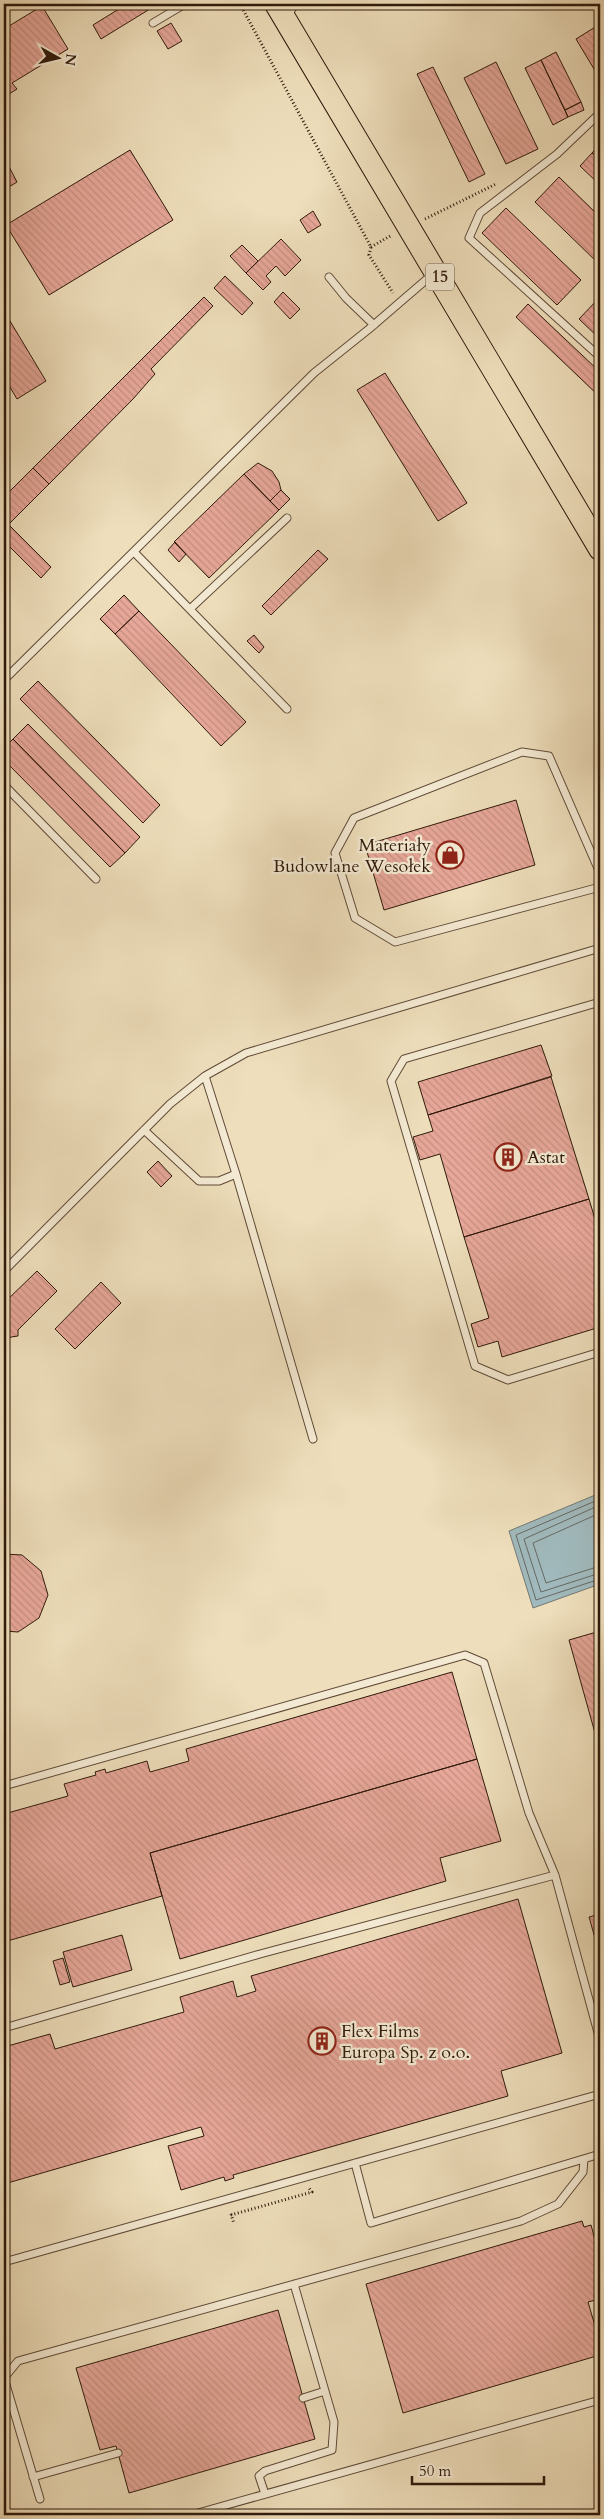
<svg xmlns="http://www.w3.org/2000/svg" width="604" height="2519" font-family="Cardo,serif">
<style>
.water{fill:#a0b9bc;stroke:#737975}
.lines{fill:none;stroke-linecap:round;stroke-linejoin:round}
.shore{stroke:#686964;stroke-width:1}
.building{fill:url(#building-back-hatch);stroke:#2f190b}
.service-casing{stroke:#5f4a37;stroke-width:9}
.primary-casing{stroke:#2f190b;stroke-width:24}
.path{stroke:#2f190b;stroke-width:3;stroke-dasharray:1 2.5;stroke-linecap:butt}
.service{stroke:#f4ead3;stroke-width:7}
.primary{stroke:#eedebb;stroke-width:22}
.labels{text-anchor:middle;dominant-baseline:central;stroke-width:4.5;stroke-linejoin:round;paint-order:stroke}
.shield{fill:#f4ead3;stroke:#6a5847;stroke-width:1}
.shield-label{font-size:16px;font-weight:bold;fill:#2f190b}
.poi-label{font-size:18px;fill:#2f190b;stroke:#f4ead3;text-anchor:start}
</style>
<defs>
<pattern id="building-back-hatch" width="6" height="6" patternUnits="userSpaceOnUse" patternTransform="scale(1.25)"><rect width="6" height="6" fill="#e7a799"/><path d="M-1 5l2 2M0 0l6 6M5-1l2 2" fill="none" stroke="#c68f82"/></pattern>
</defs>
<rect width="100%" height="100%" fill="#eedebb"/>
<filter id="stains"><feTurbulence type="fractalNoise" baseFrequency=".004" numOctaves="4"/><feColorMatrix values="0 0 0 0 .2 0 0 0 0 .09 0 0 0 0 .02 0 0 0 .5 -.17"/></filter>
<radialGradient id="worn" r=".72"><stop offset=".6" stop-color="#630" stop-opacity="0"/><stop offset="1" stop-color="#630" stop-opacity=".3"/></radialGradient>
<path class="water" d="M600 1493V1584L533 1608 509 1531Z"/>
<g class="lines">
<path class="shore" d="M600 1499 516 1535 536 1600 600 1579
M600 1505 524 1539 541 1592 600 1573
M600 1513 533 1543 546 1583 600 1566"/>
</g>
<path class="building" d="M127 4H158L101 39 93 25Z
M42 6 68 49 12 83 17 89 4 97V29Z
M171 23 182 41 168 49 157 31Z
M600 24V79L576 39Z
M556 52 581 102 565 110 541 60Z
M541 60 568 117 553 125 525 68Z
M496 62 538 149 506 164 464 78Z
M433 67 485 174 469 182 417 74Z
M581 102 584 110 568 117 565 110Z
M600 144V161L592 153Z
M130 150 173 220 49 295 6 225Z
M592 153 600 161V185L580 166Z
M4 157 17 182 4 190Z
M559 177 600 217 598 263 535 202Z
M506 208 581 280 557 305 482 233Z
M313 211 321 225 308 233 300 220Z
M281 239 301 260 285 276 276 266 266 276 271 282 263 290 246 273Z
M242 245 258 261 246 273 230 256Z
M225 276 253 303 242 315 214 288Z
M283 292 300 309 290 319 274 302Z
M204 297 213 306 151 369 155 374 133 399 49 484 33 468Z
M600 297V339L579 319Z
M528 304 600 372V397L516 317Z
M4 311 46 381 17 399 4 377Z
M385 373 467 503 438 521 357 390Z
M258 463 272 471 279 482 281 490 270 501 244 474Z
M33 468 49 484 4 529V497Z
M244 474 279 510 209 578 174 542Z
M281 490 290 499 279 510 270 501Z
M8 524 51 567 41 578 4 541V529Z
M175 542 186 554 179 562 168 550Z
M318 550 328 559 271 615 262 606Z
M124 595 139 611 115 634 100 619Z
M139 611 246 722 221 746 115 634Z
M254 635 264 647 259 653 247 641Z
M38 681 160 805 143 823 20 699Z
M28 724 140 837 125 853 13 739Z
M13 739 125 853 110 867 4 760V748Z
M516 800 535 865 384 910 365 845Z
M541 1045 552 1076 428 1115 418 1082Z
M551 1077 589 1199 464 1237 440 1154 420 1160 413 1137 433 1131 428 1115Z
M158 1161 172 1176 161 1187 147 1172Z
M589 1199 600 1236V1327L502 1357 498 1341 478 1347 471 1324 489 1318 464 1237Z
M37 1271 57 1291 18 1330V1336L11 1337 4 1344V1303Z
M101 1282 121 1303 75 1349 55 1329Z
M4 1554 22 1555 41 1571 48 1595 39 1618 18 1632 4 1631Z
M600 1631V1751L569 1640Z
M452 1672 477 1759 150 1853 162 1896 4 1942V1814L68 1796 64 1784 96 1775 95 1772 105 1769 106 1773 147 1761 150 1772 189 1761 186 1749Z
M477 1759 501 1841 440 1858 446 1881 180 1959 150 1853Z
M518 1899 562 2053 501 2071 508 2096 233 2175 234 2178 225 2181 224 2177 181 2190 168 2146 204 2136 201 2127 4 2184V2047L50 2034 55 2049 184 2012 180 1997 233 1981 237 1997 256 1991 251 1976Z
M600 1914V1956L589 1917Z
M122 1935 132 1970 73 1987 63 1952Z
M63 1958 70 1982 60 1985 53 1961Z
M582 2221 584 2227 591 2225 600 2258V2265L597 2266 600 2278V2299L588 2302 600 2343V2355L403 2413 366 2284Z
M278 2310 315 2439 129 2493 116 2446 100 2450 76 2368Z"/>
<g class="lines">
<g class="service-casing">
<path id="service" d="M287 17 295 4
M153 23 185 4
M600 113 557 154 480 213 469 238 600 357
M329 277 346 298 374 325
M134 552 287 709
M190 609 287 518
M4 680 314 373 369 329 434 273
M4 785 96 879
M600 873 549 756 522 752 354 818 335 853 355 918 395 942 600 887
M600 1002 404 1059 391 1081 475 1366 508 1380 600 1352
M205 1076 236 1174 313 1439
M144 1130 199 1181H219L236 1174
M4 1271 170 1104 205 1076 246 1053 600 948
M4 1786 465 1655 484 1663 529 1813 555 1875
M4 2028 260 1954 555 1875 600 2040
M355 2163 371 2223 600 2154
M4 2262 600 2094
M303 2398 325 2391
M33 2477 118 2453
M265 2494 259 2476 265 2471 332 2450 334 2422 294 2284
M40 2499 4 2378 18 2361 521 2221 558 2204 583 2172 584 2159
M191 2515 600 2400"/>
</g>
<g class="primary-casing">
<path id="primary" d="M276 4 600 549"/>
</g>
<path class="path" d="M240 4 371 247 369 255 393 293
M425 219 496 184
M371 247 392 235
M231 2214 234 2224
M231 2215 312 2192 309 2188"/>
<use href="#service" class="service"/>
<use href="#primary" class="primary"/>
</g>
<defs>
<g id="shop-ring" transform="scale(1.4375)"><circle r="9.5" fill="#f4ead3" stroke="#8f2418" stroke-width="1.5"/><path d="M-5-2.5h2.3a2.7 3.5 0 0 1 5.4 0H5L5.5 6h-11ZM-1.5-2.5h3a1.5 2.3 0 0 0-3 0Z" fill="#8f2418"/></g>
<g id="building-ring" transform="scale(1.4375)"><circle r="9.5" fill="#f4ead3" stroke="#8f2418" stroke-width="1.5"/><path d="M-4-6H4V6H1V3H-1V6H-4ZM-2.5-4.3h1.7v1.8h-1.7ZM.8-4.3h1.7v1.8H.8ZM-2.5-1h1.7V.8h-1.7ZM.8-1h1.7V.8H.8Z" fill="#8f2418"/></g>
</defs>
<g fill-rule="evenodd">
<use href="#shop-ring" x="450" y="855"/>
<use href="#building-ring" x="508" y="1157"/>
<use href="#building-ring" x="322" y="2041"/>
</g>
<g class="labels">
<rect class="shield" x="426" y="263.5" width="28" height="27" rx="4"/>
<g class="shield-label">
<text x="440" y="277">15</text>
</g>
<g class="poi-label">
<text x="431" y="845" text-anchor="end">Materiały<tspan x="431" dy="21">Budowlane Wesołek</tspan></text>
<text x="527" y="1157">Astat</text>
<text x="341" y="2031">Flex Films<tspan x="341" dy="21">Europa Sp. z o.o.</tspan></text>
</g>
</g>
<rect width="604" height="2519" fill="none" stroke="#eedebb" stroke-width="20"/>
<rect x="5" y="5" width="594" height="2509" fill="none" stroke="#2f190b" stroke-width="2.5"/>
<rect x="10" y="10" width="584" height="2499" fill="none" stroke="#2f190b"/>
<g transform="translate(58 58) rotate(98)" stroke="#f4ead3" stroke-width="4" paint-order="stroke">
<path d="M0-4L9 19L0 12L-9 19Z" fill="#2f190b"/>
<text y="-8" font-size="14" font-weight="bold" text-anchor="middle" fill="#2f190b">N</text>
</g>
<path d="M412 2476v8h132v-8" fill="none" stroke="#2f190b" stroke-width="2.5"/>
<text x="419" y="2476" font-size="15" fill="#2f190b" stroke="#f4ead3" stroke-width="4" paint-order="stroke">50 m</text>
<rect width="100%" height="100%" filter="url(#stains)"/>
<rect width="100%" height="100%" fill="url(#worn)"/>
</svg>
